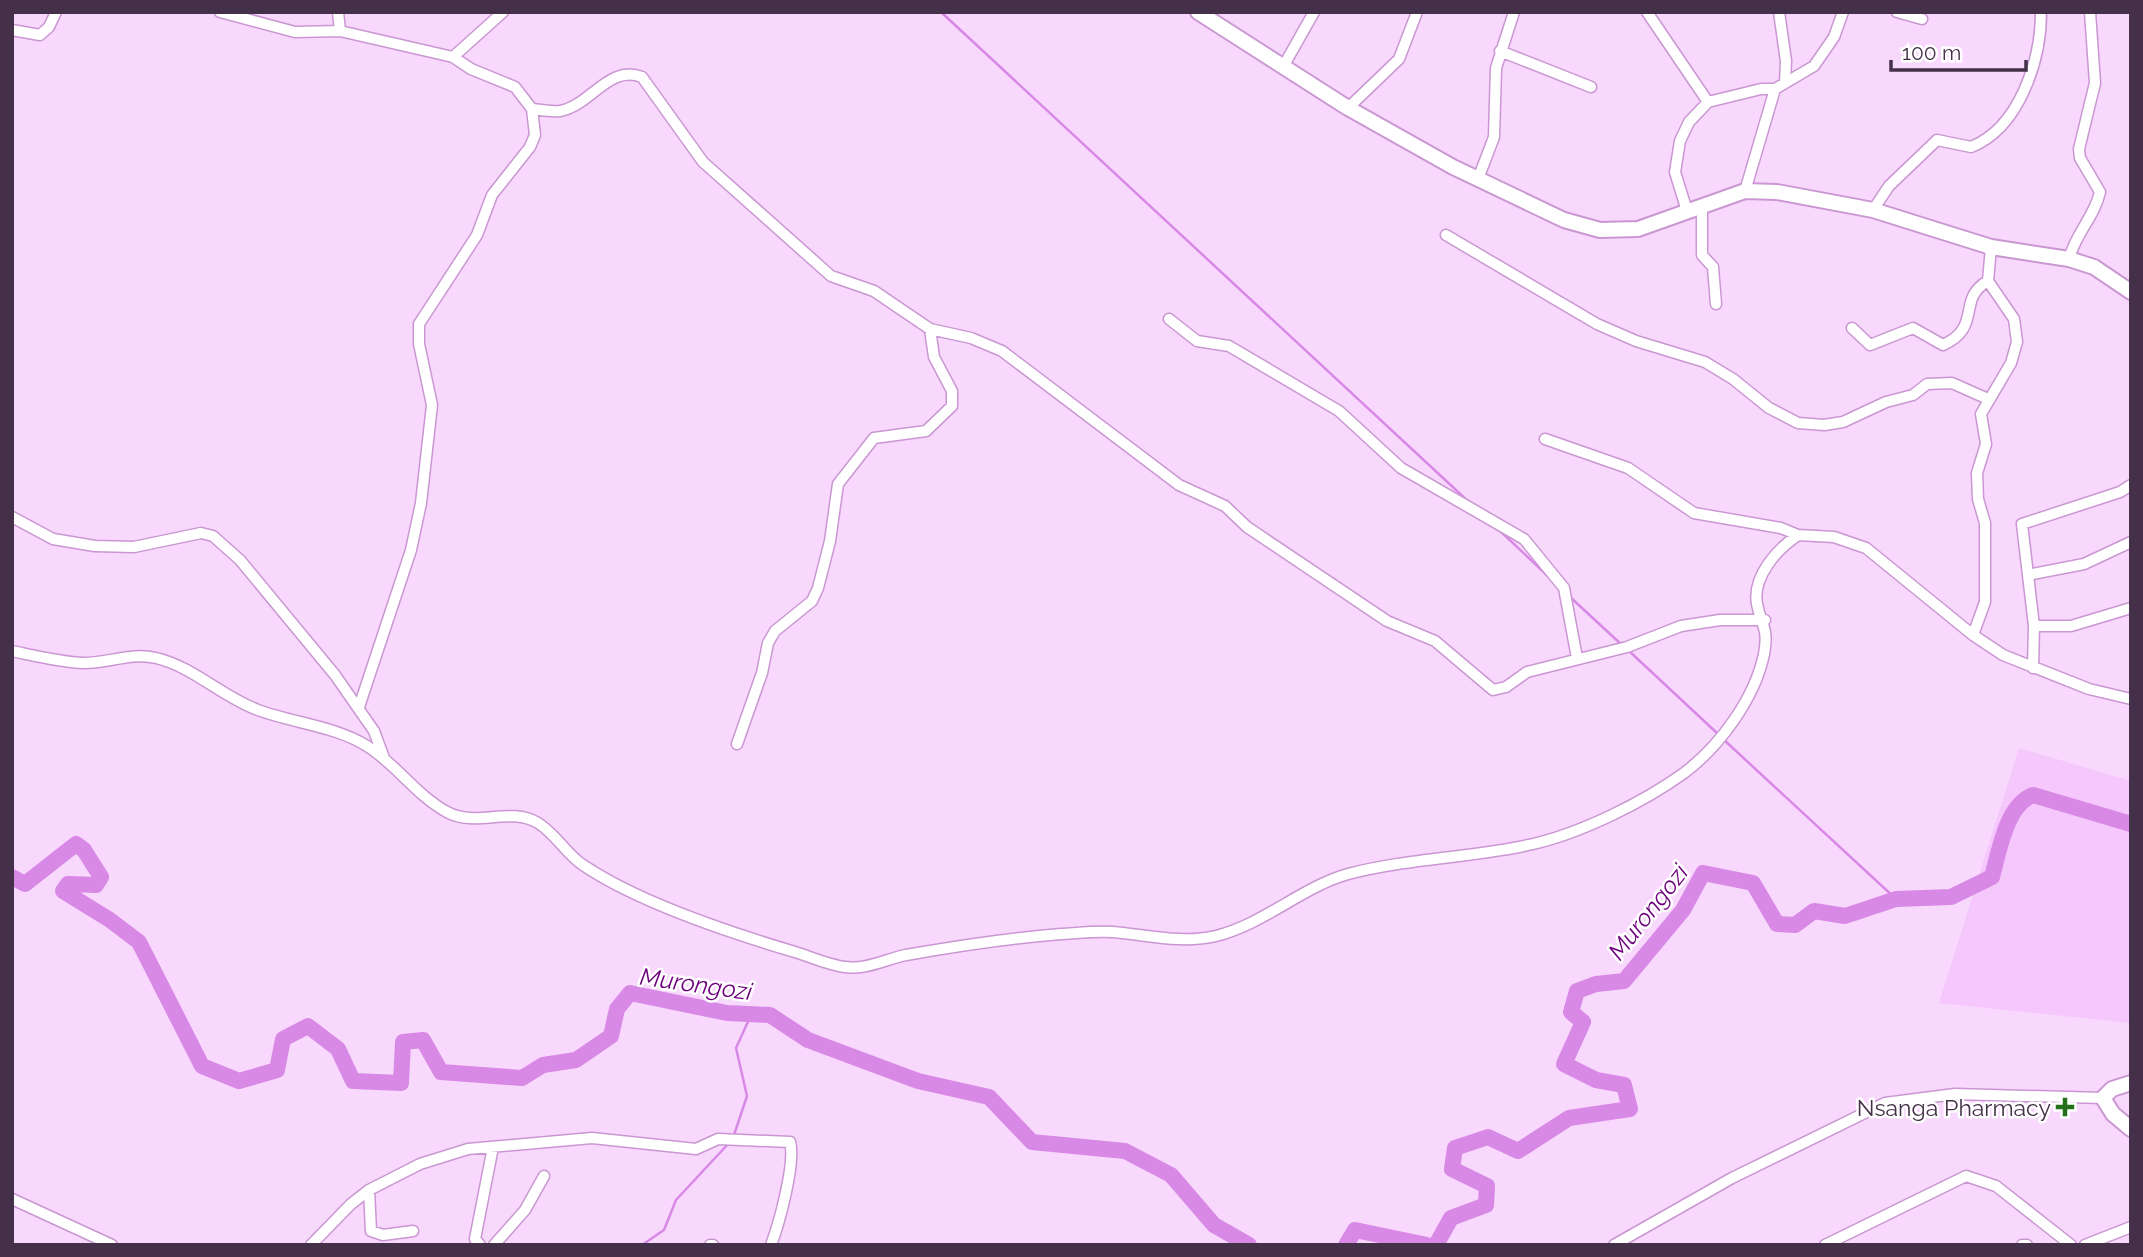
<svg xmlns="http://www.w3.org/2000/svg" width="2143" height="1257" font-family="Raleway,sans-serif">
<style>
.built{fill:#f6c7fd}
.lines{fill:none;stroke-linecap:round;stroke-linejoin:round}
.stream{stroke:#d888e5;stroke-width:2.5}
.river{stroke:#d888e5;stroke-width:16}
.street-casing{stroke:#ca97d2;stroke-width:13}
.secondary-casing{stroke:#ca97d2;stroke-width:18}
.street{stroke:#fff;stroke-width:10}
.secondary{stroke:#fff;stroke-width:14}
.poi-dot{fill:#23721a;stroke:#fff;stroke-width:2.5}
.labels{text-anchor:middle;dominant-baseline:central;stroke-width:5;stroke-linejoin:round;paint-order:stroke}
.poi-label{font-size:23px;fill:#443048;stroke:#fff;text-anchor:end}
.water-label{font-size:24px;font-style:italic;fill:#6d007c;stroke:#fff}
</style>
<rect width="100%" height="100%" fill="#f8d8fd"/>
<path class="built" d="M2019 748 2131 781V1023L1939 1003Z"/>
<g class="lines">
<path class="stream" d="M941 12 1470 503
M1498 529 1549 577
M1569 596 1623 646
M1628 650 1718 734
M1723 739 1896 899
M733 1138 747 1096 736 1048 751 1015
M642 1245 664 1230 676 1200 729 1143"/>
<path class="river" d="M12 877 25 884 76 844 84 850 101 877 96 885 68 884 63 891 110 920 139 942 202 1066 239 1081 277 1070 283 1039 308 1026 338 1049 353 1081 401 1083 403 1042 423 1040 441 1072 522 1078 543 1065 576 1060 611 1036 617 1009 630 993 727 1013 770 1015 808 1040 918 1081 989 1097 1032 1142 1125 1151 1171 1175 1214 1225 1249 1245
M1346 1245 1355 1230 1427 1245
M1436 1245 1451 1218 1486 1205 1487 1186 1452 1169 1455 1148 1488 1137 1518 1151 1569 1118 1630 1109 1624 1085 1596 1080 1564 1064 1583 1022 1571 1012 1577 991 1596 984 1624 981 1683 910 1703 873 1753 883 1777 924 1795 925 1814 911 1845 916 1896 899 1951 897 1992 877C1999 852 2006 805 2033 795L2131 824"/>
<g class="street-casing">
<path id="street" d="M220 12 295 32 340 31 453 57 471 69 515 87 532 109C541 110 551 112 560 111 590 106 609 64 642 77L703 162 831 276 874 291 930 329 971 338 1002 351 1179 485 1225 506 1247 527 1387 621 1435 641 1493 690 1506 687 1527 672 1627 647 1681 626 1720 620H1765
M338 12 340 31
M1647 12 1708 102
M1779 12 1786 61 1785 82
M1897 12 1922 19
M12 30 40 35 49 27 56 12
M1500 51 1591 87
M453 57 503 12
M1283 67 1314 12
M1348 108 1399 59 1417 12
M1478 179 1494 137 1496 68 1514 12
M1745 191 1775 89
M1702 206V255L1713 267 1716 304
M1873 210 1889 186 1937 140 1971 147C2019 128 2041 61 2041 12
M1687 211 1675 172 1680 141 1689 122 1708 102 1761 89H1775L1814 66 1834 37 1843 12
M1446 235 1597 324 1636 341 1705 362 1733 379 1769 408 1798 423 1824 425 1843 422 1886 402 1913 395 1927 384 1952 383 1988 399
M2069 259C2075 234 2095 216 2100 192L2080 158 2079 149 2095 83 2090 12
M1169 319 1197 341 1229 346 1339 411 1401 468 1524 539 1564 588 1577 658
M1852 328 1870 345 1913 328 1943 345C1983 327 1956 299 1988 281
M1545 439 1628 468 1694 513 1781 528 1798 535
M12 517 53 539 95 546 134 547 201 533 213 536 240 560 335 675 374 731 384 758
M2028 575 2084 564 2131 542
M2034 626H2071L2131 608
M1973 635 1985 602V523L1978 499 1977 473 1986 444 1981 414 2011 363 2017 342 2014 319 1988 281 1991 247
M12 651C36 656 60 662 84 663 109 663 132 652 156 658 194 667 222 697 258 710 293 723 335 726 367 746 396 764 416 795 447 812 476 828 509 806 538 823 556 834 566 854 583 865 639 903 731 933 795 952 811 957 829 965 845 967 866 970 886 959 906 955 957 946 1010 938 1061 934 1078 933 1096 931 1113 932 1148 935 1182 944 1216 936 1264 924 1302 887 1348 874 1409 858 1472 858 1533 844 1581 833 1644 802 1684 773 1720 746 1755 698 1764 654 1769 628 1761 625 1757 604 1752 577 1777 549 1798 535L1834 537 1866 548 1973 635 2003 655 2089 689 2131 699
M2033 668 2034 626 2022 524 2120 492 2131 485
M359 707 411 550 421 503 432 405 419 344V324L477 235 492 195 530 147 535 135 532 109
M737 744 762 673 768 643 775 631 812 601 818 588 830 541 838 484 874 438 926 431 952 406V391L934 357 930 329
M369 1190 371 1231 383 1235 413 1231
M12 1199 112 1245
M311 1245 351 1204 369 1190 420 1164 468 1149 592 1138 696 1149 718 1139 790 1142C796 1162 779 1224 771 1245
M480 1245 475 1239 493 1147
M494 1245 525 1210 544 1176
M710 1245H713
M1614 1245 1732 1178 1885 1103 1955 1094 2103 1098
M1825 1245 1966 1176 1996 1186 2071 1245
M2022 1245H2027
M2085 1245 2131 1227"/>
</g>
<g class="secondary-casing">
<path id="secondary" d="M1198 12 1348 108 1453 167 1564 220 1600 230 1638 229 1745 191 1777 192 1873 210 1991 247 2069 259 2094 267 2131 292
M2131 1083 2112 1089 2103 1098 2113 1114 2131 1129"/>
</g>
<use href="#street" class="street"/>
<use href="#secondary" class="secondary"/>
</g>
<path class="poi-dot" d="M2061.5 1096.5h7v7h7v7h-7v7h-7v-7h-7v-7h7z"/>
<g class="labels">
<g class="poi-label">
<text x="2051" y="1107">Nsanga Pharmacy</text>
</g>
<g class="water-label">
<text transform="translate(1648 912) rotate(-52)">Murongozi</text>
<text transform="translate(696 984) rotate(8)">Murongozi</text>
</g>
</g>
<rect width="2143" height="1257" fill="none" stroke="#443048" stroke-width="28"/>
<path d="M1891 60v10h135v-10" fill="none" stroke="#443048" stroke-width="3.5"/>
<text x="1902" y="60" font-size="21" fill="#443048" stroke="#ffffff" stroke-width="5" paint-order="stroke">100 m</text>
</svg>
